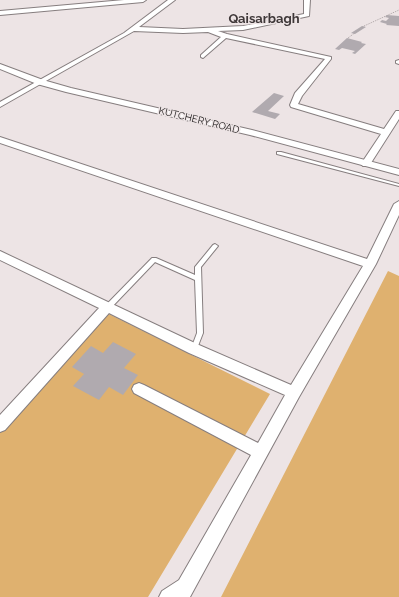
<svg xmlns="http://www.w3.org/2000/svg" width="399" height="597" font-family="Raleway,sans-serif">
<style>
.green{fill:#dfb16f}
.building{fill:#b0aaaf}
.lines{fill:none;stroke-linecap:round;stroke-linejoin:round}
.service-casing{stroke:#867e7f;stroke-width:2}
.minor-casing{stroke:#867e7f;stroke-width:2}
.tertiary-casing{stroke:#867e7f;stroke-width:2}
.path{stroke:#ada5a6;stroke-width:1;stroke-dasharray:1 1;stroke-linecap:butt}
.service{fill:#fff;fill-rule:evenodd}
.minor{fill:#fff;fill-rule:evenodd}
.tertiary{fill:#fff;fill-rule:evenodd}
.labels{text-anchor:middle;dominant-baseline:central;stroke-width:3;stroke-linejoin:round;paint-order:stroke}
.far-street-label{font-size:10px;fill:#1c1919;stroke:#ede4e5}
.far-district-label{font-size:13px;font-weight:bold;fill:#3e3738;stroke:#ede4e5}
</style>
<rect width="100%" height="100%" fill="#ede4e5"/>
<path class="green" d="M388 271 399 276V597H221Z
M105 312 270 394 148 597H0V417Z"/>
<path class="building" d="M387 15 399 16V26L386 25 387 24 380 22 382 20 386 21 389 18 385 17Z
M362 26 366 27 355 34 351 33Z
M347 38 362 42 361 43 366 44 355 54 352 53 355 51 342 48 339 50 335 49Z
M274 93 284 96 268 111 280 114 275 119 252 112Z
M113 342 136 354 124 368 138 375 123 395 109 387 99 400 73 386 84 374 72 367 91 346 103 353Z"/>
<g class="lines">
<g class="service-casing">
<path id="service" d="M277 152H281L399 184V186L277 154Z
M215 244 218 246 201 267 203 333 196 351 194 352 192 351 191 349 197 333 195 280 155 262 109 310H105L104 308 105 306 152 258H156L195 275V267L213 245Z"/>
</g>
<g class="minor-casing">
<path id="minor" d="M124 0H146L143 2 0 15V11Z
M168 0H175L139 27 183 29 243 26 304 14V0H310L309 16 243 30 218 31 227 34 331 57V59L302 96 298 104 384 129 396 111H399V119L369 166H363L361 164 381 134 291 107 290 105 295 93 325 59 226 38 203 58 201 57V55L221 37 208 32 183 33 134 31 0 107V102L124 33Z
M399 60V64L396 63V61Z
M0 137 367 259 394 204 399 201V215L376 264 299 397 190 597H159L162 591 179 580 251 455 134 393 132 389 134 385 139 383 144 385 258 443 285 395 189 353 109 313 5 430 0 432V415L99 308 0 260V251L199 345 291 385 363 266 0 143Z"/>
</g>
<g class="tertiary-casing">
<path id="tertiary" d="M0 64 43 80 71 88 252 130 399 169V175L250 135 66 92 37 84 0 69Z"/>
</g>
<path class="path" d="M348 38 364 26 399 10"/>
<use href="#service" class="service"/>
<use href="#minor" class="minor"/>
<use href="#tertiary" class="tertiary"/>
</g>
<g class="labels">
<g class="far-street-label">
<text transform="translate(199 120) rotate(14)">KUTCHERY ROAD</text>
</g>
<g class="far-district-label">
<text x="264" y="18">Qaisarbagh</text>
</g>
</g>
</svg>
